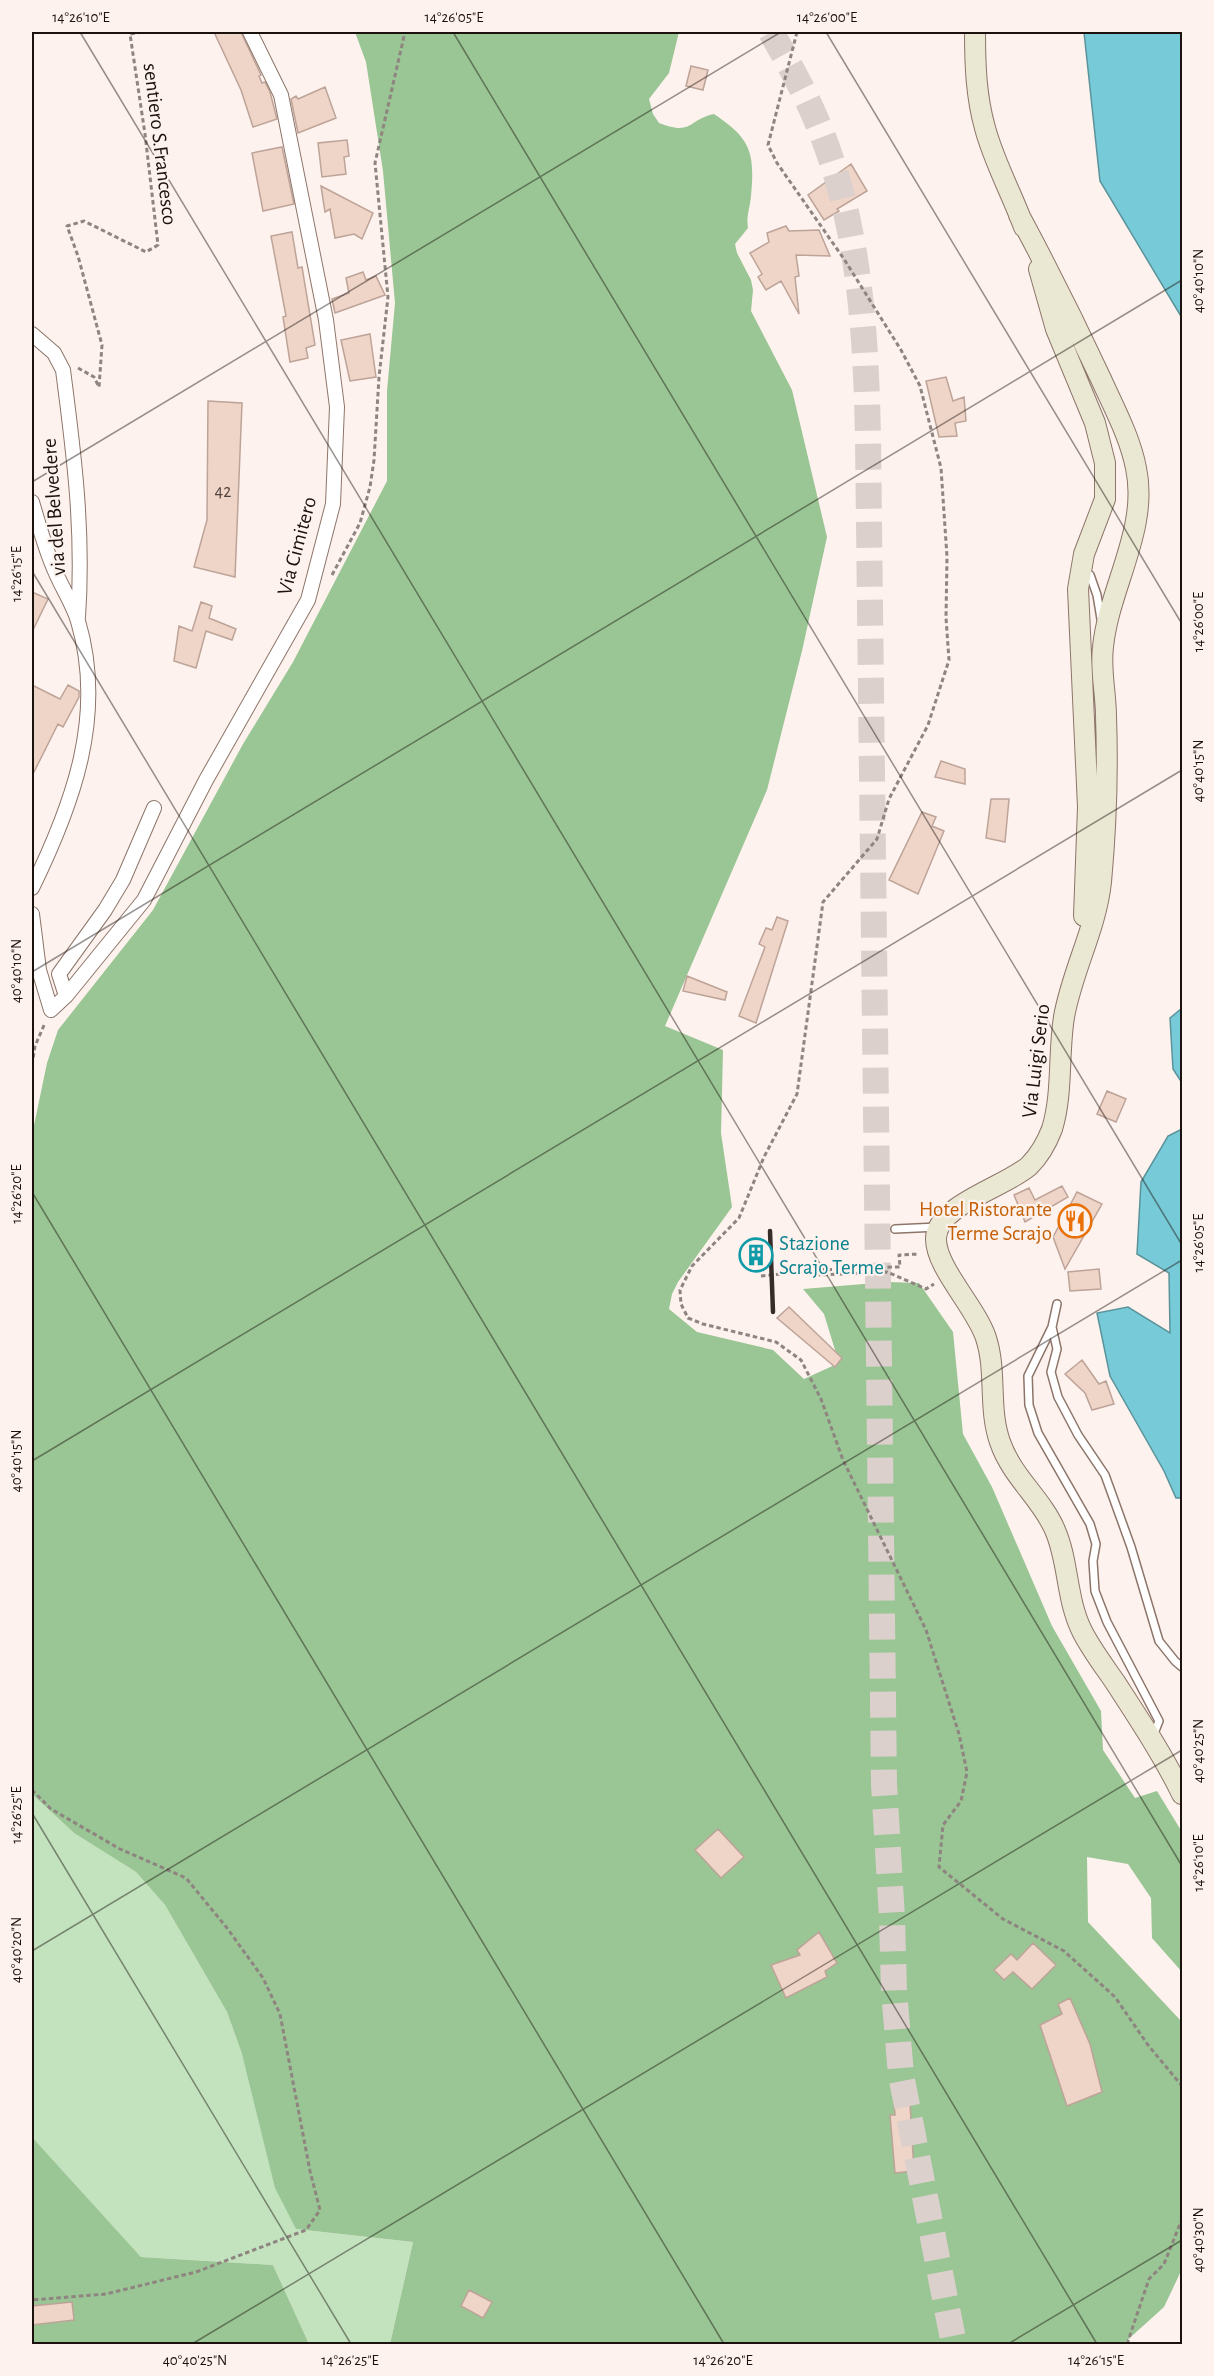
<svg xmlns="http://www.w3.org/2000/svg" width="1214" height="2376" font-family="'Alegreya Sans',sans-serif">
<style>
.green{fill:#c2e3be}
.forest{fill:#9ac594}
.water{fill:#77cad7;stroke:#5b939b;stroke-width:1.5}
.building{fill:#efd4c8;stroke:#bda398;stroke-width:1.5}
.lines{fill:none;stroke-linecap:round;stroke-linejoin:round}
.highway-tunnel{stroke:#dbd0cc;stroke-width:26;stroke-dasharray:26 13;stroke-linecap:butt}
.lane-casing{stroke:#8d756a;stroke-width:10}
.street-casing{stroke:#8d756a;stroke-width:16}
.secondary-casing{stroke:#8d756a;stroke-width:22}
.path{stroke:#8e8480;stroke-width:3;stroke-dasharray:4.5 3;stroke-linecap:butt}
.lane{stroke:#fff;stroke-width:7}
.street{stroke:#fff;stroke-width:14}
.secondary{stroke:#eae8d3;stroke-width:20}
.rail{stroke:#362d29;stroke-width:4.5}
.path-bridge{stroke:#8e8480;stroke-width:3;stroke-dasharray:4.5 3;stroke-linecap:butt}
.ticks{fill:none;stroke:#1b120e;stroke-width:1.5;stroke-opacity:0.45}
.labels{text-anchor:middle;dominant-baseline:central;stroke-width:4.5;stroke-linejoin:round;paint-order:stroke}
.number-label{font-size:18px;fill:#50423c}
.street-label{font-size:21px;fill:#1b120e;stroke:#fdf2ed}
.food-label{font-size:21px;fill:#c56008;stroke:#fdf2ed;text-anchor:end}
.culture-label{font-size:21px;fill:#0d838f;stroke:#fdf2ed;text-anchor:start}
.neatline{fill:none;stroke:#1b120e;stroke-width:2}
.ticks-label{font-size:15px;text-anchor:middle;fill:#1b120e}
</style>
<rect width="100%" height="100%" fill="#fdf2ed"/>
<path class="green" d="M32 1794 74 1833 136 1872 165 1905 227 2012 242 2054 296 2229 413 2242 390 2344H309L273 2265 141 2257 32 2137Z"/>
<path class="forest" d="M355 32H679L669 73 649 99 653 114 659 123C693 136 687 120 714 114 751 139 755 152 751 196 750 208 746 216 748 228L735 244 737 253 751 280 753 290 751 311 792 390 827 537 802 651 767 790 665 1026 723 1050 721 1133 732 1207 678 1282 672 1294 669 1309 697 1332 773 1350 804 1379 839 1363 824 1314 803 1289 888 1282 919 1283 953 1332 963 1434 992 1487 1052 1626 1101 1711 1103 1750 1135 1798 1157 1791 1182 1832V1972L1152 1938 1151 1898 1128 1864 1087 1857 1088 1922 1182 2022V2269L1164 2307 1123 2344H390L413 2242 296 2229 275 2188 242 2054 227 2012 165 1905 136 1872 74 1833 32 1794V1135L47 1063 58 1030 153 910 243 744 293 662 387 481V391L395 303 383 171 366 62Z
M32 2137 141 2257 273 2265 309 2344H32Z"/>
<path class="water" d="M1084 32H1182V318L1100 181Z
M1182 1008V1083L1173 1069 1170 1018Z
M1182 1129V1498H1176L1164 1471 1110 1376 1097 1313 1128 1307 1170 1333 1169 1273 1137 1254 1141 1182 1168 1136Z"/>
<path class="building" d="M214 32H241L261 75 259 76 262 83 265 82 270 92 277 119 253 127 241 90Z
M691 66 708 70 703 90 686 86Z
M325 87 336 118 298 133 291 99 296 96 298 99Z
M347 140 349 156 344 157 346 174 322 177 318 143Z
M282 147 294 204 263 211 252 153Z
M851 164 867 191 837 209 839 211 824 220 808 195Z
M321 186 373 213 362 239 354 234 335 238 330 209 325 212Z
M786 226 789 231 819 230 830 256 796 255 799 276 795 277 799 314 781 281 766 290 758 277 762 274 750 253 769 242 767 233Z
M292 232 298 268 302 267 315 345 306 348 308 358 290 362 283 317 286 316 271 236Z
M363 272 366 280 376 276 385 295 335 313 332 299 349 293 346 278Z
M370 334 376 377 350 381 341 340Z
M946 377 953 401 964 397 966 421 955 423 957 436 939 437 926 381Z
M208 401 242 403 235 577 194 567 207 520Z
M32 592 48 599 32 632Z
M201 602 212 606 209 618 236 629 232 640 206 631 196 668 174 661 179 626 192 631Z
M32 685 60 699 68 685 79 691V697L63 727 58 724 32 776Z
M941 761 965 769V784L935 777Z
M991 799H1009L1005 842 986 838Z
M922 812 936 817 932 826 944 831 918 894 889 880Z
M777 917 788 921 756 1023 739 1016 765 947 759 944 766 928 772 930Z
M687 976 727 992 725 1000 683 991Z
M1107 1091 1126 1099 1116 1122 1097 1114Z
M1062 1186 1068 1197 1025 1222 1014 1195 1029 1188 1035 1200Z
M1077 1192 1102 1204 1065 1269 1053 1237Z
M1099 1269 1101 1289 1070 1291 1068 1272Z
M789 1307 842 1358 835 1367 777 1318Z
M1082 1360 1099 1384 1106 1381 1114 1404 1092 1410 1085 1393 1065 1374Z
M718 1829 744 1857 721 1878 695 1850Z
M819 1932 837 1963 825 1971 827 1977 786 1998 771 1965 800 1955 797 1950Z
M1033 1943 1056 1965 1032 1989 1013 1972 1004 1980 994 1970 1011 1954 1017 1960Z
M1070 1998 1090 2044 1102 2092 1067 2106 1040 2025 1062 2014 1058 2004Z
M909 2087 914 2171 895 2173 890 2115H895L893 2089Z
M469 2290 492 2302 483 2318 461 2306Z
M72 2302 74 2320 32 2325V2306Z"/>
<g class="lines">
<path class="highway-tunnel" d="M771 32C790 65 808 98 822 134 860 231 866 335 868 439L884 1784 892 1918 894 1991 901 2075 954 2344"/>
<g class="lane-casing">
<path id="lane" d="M1090 575 1097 595 1101 619
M895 1229 938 1227
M1057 1304 1052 1327 1028 1376 1029 1405 1038 1433 1090 1524 1096 1544 1093 1561 1095 1591 1107 1622 1159 1721 1153 1736
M1052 1327 1057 1349 1051 1372 1058 1397 1078 1435 1105 1475 1131 1547 1159 1641 1175 1661 1182 1667"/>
</g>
<g class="street-casing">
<path id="street" d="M32 334 54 353 63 370C74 454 84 532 78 617
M32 502C39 525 45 549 55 571 62 588 73 604 78 621 106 715 73 804 32 888
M32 914 39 970 51 1010 66 996 144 900 206 780 308 600 333 504 337 407 326 320 281 95 250 32
M66 996 59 974 105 910 123 880 154 808"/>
</g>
<g class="secondary-casing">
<path id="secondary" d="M975 32C975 64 976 96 985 128 994 162 1012 194 1024 227
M1019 215C1048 269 1075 323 1101 379 1114 408 1130 437 1136 468 1149 529 1109 587 1103 647 1100 669 1106 694 1106 716 1108 771 1106 828 1101 882 1096 929 1072 971 1064 1017 1058 1054 1063 1093 1052 1129 1047 1142 1038 1157 1029 1166 1005 1187 937 1205 936 1238 935 1267 976 1307 986 1338 997 1372 988 1408 1000 1442 1012 1477 1042 1499 1055 1530 1069 1562 1066 1599 1082 1631 1091 1649 1104 1666 1115 1682 1139 1719 1163 1755 1182 1794
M1039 269 1056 329 1095 423 1105 463V499L1084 554 1078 589 1088 807 1084 916"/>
</g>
<path class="path" d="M797 32 768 145 777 163 844 259 901 350 920 386 941 468 947 557 946 618 949 660 928 725 889 799 877 839 823 902 797 1094 764 1157 739 1218 692 1266 680 1290 681 1304 688 1318 703 1324 776 1342 801 1360 821 1399 843 1460 926 1630 959 1734 967 1772 961 1801 943 1825 939 1867 1003 1919 1064 1951 1115 1997 1148 2045 1182 2086
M78 368 94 377 99 387 102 345 78 256 67 226 84 221 146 252 158 245 145 134 130 34 144 32
M332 575 360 523 370 487 374 460 379 377 388 297 375 163 405 32
M32 1065 35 1046 45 1023
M895 1267H900L899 1255 919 1254
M761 1276 820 1270V1275L887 1272 926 1289 934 1284
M32 1790 51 1809 120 1849 186 1878 227 1928 263 1978 280 2014 310 2171 320 2210 306 2230 196 2272 106 2294 32 2300
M1127 2344 1149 2279 1164 2264 1182 2219"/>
<use href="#lane" class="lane"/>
<use href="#street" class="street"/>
<use href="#secondary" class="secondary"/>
<path class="rail" d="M770 1231 773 1312"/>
<path class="path-bridge" d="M820 1270 895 1267"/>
</g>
<path class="ticks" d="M80 32 1182 1866M453 32 1182 1245M826 32 1182 624M32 482 781 32M32 571 1097 2344M32 972 1182 280M32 1192 724 2344M32 1461 1182 770M32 1813 351 2344M32 1951 1182 1260M192 2344 1182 1750M1008 2344 1182 2240"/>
<defs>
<g id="restaurant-ring" transform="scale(1.725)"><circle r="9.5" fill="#fdf2ed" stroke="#e8710a" stroke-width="1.5"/><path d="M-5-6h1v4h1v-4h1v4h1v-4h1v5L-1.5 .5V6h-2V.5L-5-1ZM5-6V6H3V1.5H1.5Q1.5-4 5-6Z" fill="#e8710a"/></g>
<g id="building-ring" transform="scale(1.725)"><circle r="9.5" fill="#fdf2ed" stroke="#0f9aa8" stroke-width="1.5"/><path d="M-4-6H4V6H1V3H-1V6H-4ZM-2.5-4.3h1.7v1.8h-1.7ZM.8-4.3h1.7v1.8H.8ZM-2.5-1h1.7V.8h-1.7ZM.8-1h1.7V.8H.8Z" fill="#0f9aa8"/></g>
</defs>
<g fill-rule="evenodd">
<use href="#restaurant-ring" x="1075" y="1221"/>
<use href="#building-ring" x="756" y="1255"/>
</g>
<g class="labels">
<g class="number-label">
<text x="223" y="492">42</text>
</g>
<g class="street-label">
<text transform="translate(160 144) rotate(83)">sentiero S.Francesco</text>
<text transform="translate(54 507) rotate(-94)">via del Belvedere</text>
<text transform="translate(297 546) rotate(-75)">Via Cimitero</text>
<text transform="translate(1036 1061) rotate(-83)">Via Luigi Serio</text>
</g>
<g class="food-label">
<text x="1052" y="1209">Hotel Ristorante<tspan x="1052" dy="24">Terme Scrajo</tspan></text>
</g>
<g class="culture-label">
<text x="779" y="1243">Stazione<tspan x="779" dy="24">Scrajo Terme</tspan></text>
</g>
</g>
<rect width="1214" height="2376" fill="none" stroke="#fdf2ed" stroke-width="66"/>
<rect x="33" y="33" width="1148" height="2310" class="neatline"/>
<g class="ticks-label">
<text x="81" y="22">14°26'10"E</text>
<text x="454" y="22">14°26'05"E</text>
<text x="827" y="22">14°26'00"E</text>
<text transform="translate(1198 281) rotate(-90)" y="5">40°40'10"N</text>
<text transform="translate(16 574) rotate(-90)" y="5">14°26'15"E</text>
<text transform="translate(1198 622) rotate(-90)" y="5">14°26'00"E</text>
<text transform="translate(1198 771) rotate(-90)" y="5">40°40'15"N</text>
<text transform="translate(16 971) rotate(-90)" y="5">40°40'10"N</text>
<text transform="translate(16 1194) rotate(-90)" y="5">14°26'20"E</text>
<text transform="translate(1198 1243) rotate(-90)" y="5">14°26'05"E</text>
<text transform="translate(16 1461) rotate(-90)" y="5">40°40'15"N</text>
<text transform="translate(1198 1751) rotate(-90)" y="5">40°40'25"N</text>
<text transform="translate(16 1815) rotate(-90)" y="5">14°26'25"E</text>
<text transform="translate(1198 1863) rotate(-90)" y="5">14°26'10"E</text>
<text transform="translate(16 1950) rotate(-90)" y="5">40°40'20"N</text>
<text transform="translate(1198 2240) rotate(-90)" y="5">40°40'30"N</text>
<text x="195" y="2365">40°40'25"N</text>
<text x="350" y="2365">14°26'25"E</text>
<text x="723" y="2365">14°26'20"E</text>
<text x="1096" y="2365">14°26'15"E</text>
</g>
</svg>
